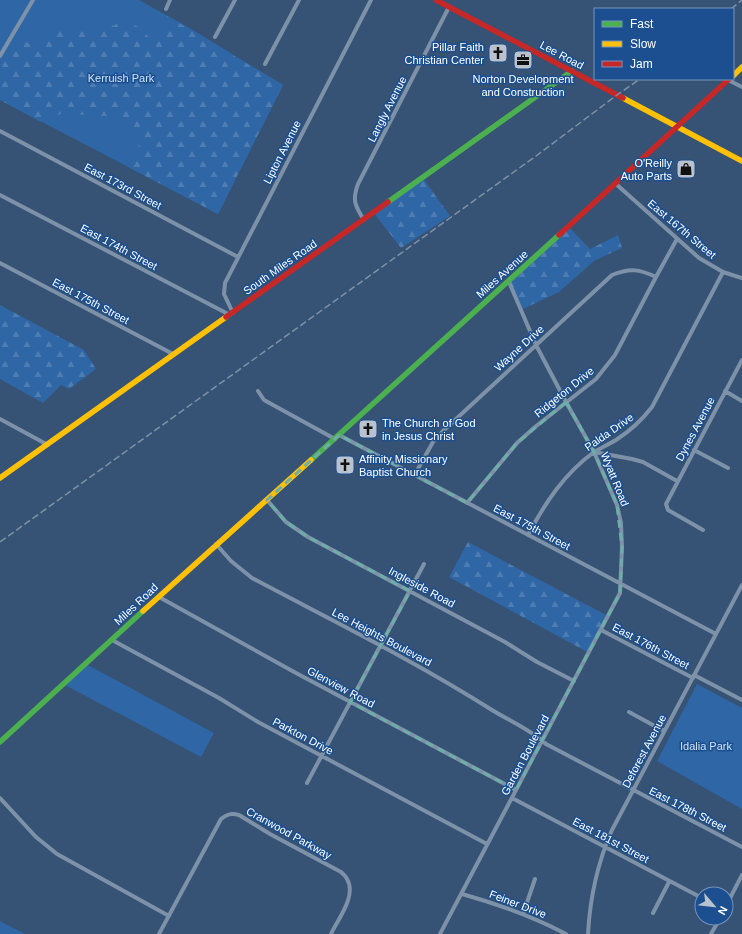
<svg xmlns="http://www.w3.org/2000/svg" width="742" height="934" font-family="Helvetica,sans-serif">
<style>
.green{fill:#2f66a5}
.forest{fill:url(#forest-firs)}
.lines{fill:none;stroke-linecap:round;stroke-linejoin:round}
.street{stroke:#7d92a8;stroke-width:4}
.fast{stroke:#4caf50;stroke-width:5.5}
.slow{stroke:#ffc107;stroke-width:5.5}
.jam{stroke:#c62828;stroke-width:5.5}
.rail{stroke:#7e92a7;stroke-width:1.5;stroke-dasharray:7 3;stroke-linecap:butt}
.marked{fill:none;stroke:#6fada8;stroke-width:3;stroke-dasharray:8 5;stroke-linejoin:round}
.labels{text-anchor:middle;dominant-baseline:central;stroke-width:3;stroke-linejoin:round;paint-order:stroke}
.poi-label{font-size:11px;fill:#fff;stroke:#1b4f8f;text-anchor:end}
.street-label{font-size:11px;fill:#fff;stroke:#1b4f8f}
.park-label{font-size:11px;fill:#cfe3fa;stroke:#1b4f8f}
</style>
<defs>
<pattern id="forest-firs" width="22" height="20" patternUnits="userSpaceOnUse"><rect width="22" height="20" fill="#2f66a5"/><path d="M5 1l3.5 6h-7zM16 11l3.5 6h-7z" fill="#4e7db2"/></pattern>
</defs>
<rect width="100%" height="100%" fill="#365274"/>
<path class="green" d="M0 0H139L188 27 283 85 218 214 0 100Z
M86 664 214 733 201 757 63 684Z
M697 684 742 708V809L657 761Z
M0 921 25 934H0Z"/>
<path class="forest" d="M167 16 283 85 218 214 132 169 139 148 138 137 129 126 110 116H91L65 112 41 122 0 100C0 84 0 63 9 51 15 45 27 43 35 39L41 42 56 30 67 27 88 30 115 25 120 19 141 28 153 42 160 28H163Z
M423 178 450 216 401 248 374 213Z
M569 227 590 249 618 235 622 248 594 261 559 292 521 310 509 282Z
M0 305 84 350 96 369 69 389 61 385 43 403 0 379Z
M468 542 608 616 589 653 449 577Z"/>
<g class="lines">
<path class="street" d="M166 9 170 0
M215 37 235 0
M0 56 33 0
M265 64 299 0
M728 80 742 87
M0 131 238 257
M616 184 699 258 723 272 742 278
M0 195 230 315
M364 220C355 206 352 200 358 184L449 7
M0 263 173 354
M233 313 224 294 225 283 371 0
M258 391 264 400 335 439
M725 391 742 401
M0 419 48 445
M339 435 716 634
M694 450 728 468
M594 452 632 459 643 462 677 481
M415 474 433 442 443 431 612 275C630 268 639 269 656 277
M267 500 286 522 308 537 505 642 537 662 574 681
M467 503 517 443 535 427 596 379 615 355 656 277 677 239
M703 530 668 510 666 504 742 360
M528 535C545 503 564 474 594 452 601 448 609 444 616 440 630 431 642 420 652 407L723 272
M216 544 231 561 252 578C333 621 415 661 492 710 508 720 533 731 546 744L742 847
M159 597 296 673 516 790
M601 630 693 678
M112 640 219 698 258 722 487 844
M694 675 742 700
M629 712 664 731
M307 783 424 564
M0 798 36 837 57 854 169 916
M512 798 702 898
M462 894C498 904 533 917 566 934
M726 906 742 875
M653 913 669 882
M523 914 535 879
M159 934 221 819C227 814 231 813 239 815L270 834 341 872C343 874 346 876 347 879 357 896 338 919 331 934
M440 934 620 593 622 547 621 523 617 505 594 452 566 402 536 345 509 282
M588 934C590 897 597 864 612 830L742 585
M711 934 720 918"/>
<path class="fast" d="M388 202 572 71
M311 460 559 235
M0 742 143 611"/>
<path class="slow" d="M733 76 742 67
M623 98 742 161
M0 478 226 317
M143 611 311 460"/>
<path class="jam" d="M436 0 623 98
M559 235 729 79
M226 317 388 202"/>
<path class="rail" d="M731 9 742 0
M0 542 536 156 617 95 640 79"/>
</g>
<path class="marked" d="M566 402 594 452 617 505 622 547 620 593 516 790 350 702 410 591 308 537 286 522 267 500 339 435 467 503 517 443Z"/>
<defs>
<g id="church-square" transform="scale(1)"><rect x="-9" y="-9" width="18" height="18" rx="4" fill="#b9c2ce" stroke="#1b4f8f"/><path d="M-1.2-6h2.4v3.5h3.3v2.4h-3.3V6h-2.4V-.1h-3.3v-2.4h3.3Z" fill="#111"/></g>
<g id="office-square" transform="scale(1)"><rect x="-9" y="-9" width="18" height="18" rx="4" fill="#b9c2ce" stroke="#1b4f8f"/><path d="M-6-3h4V-5.5h4V-3h4V5H-6ZM-1-4.5V-3h2v-1.5ZM-6 0V1H6V0Z" fill="#111"/></g>
<g id="shop-square" transform="scale(1)"><rect x="-9" y="-9" width="18" height="18" rx="4" fill="#b9c2ce" stroke="#1b4f8f"/><path d="M-5-2.5h2.3a2.7 3.5 0 0 1 5.4 0H5L5.5 6h-11ZM-1.5-2.5h3a1.5 2.3 0 0 0-3 0Z" fill="#111"/></g>
</defs>
<g fill-rule="evenodd">
<use href="#church-square" x="498" y="53"/>
<use href="#office-square" x="523" y="60"/>
<use href="#shop-square" x="686" y="169"/>
<use href="#church-square" x="368" y="429"/>
<use href="#church-square" x="345" y="465"/>
</g>
<g class="labels">
<g class="poi-label">
<text x="484" y="47">Pillar Faith<tspan x="484" dy="13">Christian Center</tspan></text>
<text x="523" y="79" text-anchor="middle">Norton Development<tspan x="523" dy="13">and Construction</tspan></text>
<text x="672" y="163">O'Reilly<tspan x="672" dy="13">Auto Parts</tspan></text>
<text x="382" y="423" text-anchor="start">The Church of God<tspan x="382" dy="13">in Jesus Christ</tspan></text>
<text x="359" y="459" text-anchor="start">Affinity Missionary<tspan x="359" dy="13">Baptist Church</tspan></text>
</g>
<g class="street-label">
<text transform="translate(562 55) rotate(28)">Lee Road</text>
<text transform="translate(387 109) rotate(-63)">Langly Avenue</text>
<text transform="translate(282 152) rotate(-63)">Lipton Avenue</text>
<text transform="translate(123 186) rotate(28)">East 173rd Street</text>
<text transform="translate(682 229) rotate(40)">East 167th Street</text>
<text transform="translate(119 247) rotate(28)">East 174th Street</text>
<text transform="translate(280 267) rotate(-35)">South Miles Road</text>
<text transform="translate(502 274) rotate(-42)">Miles Avenue</text>
<text transform="translate(91 301) rotate(28)">East 175th Street</text>
<text transform="translate(519 348) rotate(-42)">Wayne Drive</text>
<text transform="translate(564 392) rotate(-39)">Ridgeton Drive</text>
<text transform="translate(695 429) rotate(-62)">Dynes Avenue</text>
<text transform="translate(609 432) rotate(-35)">Palda Drive</text>
<text transform="translate(615 479) rotate(68)">Wyatt Road</text>
<text transform="translate(532 527) rotate(28)">East 175th Street</text>
<text transform="translate(422 587) rotate(28)">Ingleside Road</text>
<text transform="translate(136 604) rotate(-43)">Miles Road</text>
<text transform="translate(382 637) rotate(28)">Lee Heights Boulevard</text>
<text transform="translate(651 646) rotate(28)">East 176th Street</text>
<text transform="translate(341 687) rotate(28)">Glenview Road</text>
<text transform="translate(303 736) rotate(28)">Parkton Drive</text>
<text transform="translate(644 751) rotate(-62)">Deforest Avenue</text>
<text transform="translate(525 755) rotate(-62)">Garden Boulevard</text>
<text transform="translate(688 809) rotate(27)">East 178th Street</text>
<text transform="translate(289 833) rotate(29)">Cranwood Parkway</text>
<text transform="translate(611 840) rotate(28)">East 181st Street</text>
<text transform="translate(518 904) rotate(21)">Feiner Drive</text>
</g>
<g class="park-label">
<text x="121" y="78">Kerruish Park</text>
<text x="706" y="746">Idalia Park</text>
</g>
</g>
<rect x="594" y="8" width="140" height="72" fill="#1b4f8f" stroke="#7695bc"/>
<rect x="602" y="21" width="20" height="6" fill="#4caf50" stroke="#7695bc"/>
<text x="630" y="28" font-size="12" fill="#ffffff">Fast</text>
<rect x="602" y="41" width="20" height="6" fill="#ffc107" stroke="#7695bc"/>
<text x="630" y="48" font-size="12" fill="#ffffff">Slow</text>
<rect x="602" y="61" width="20" height="6" fill="#c62828" stroke="#7695bc"/>
<text x="630" y="68" font-size="12" fill="#ffffff">Jam</text>
<g transform="translate(714 906) rotate(118)"><circle r="19" fill="#1b4f8f" stroke="#7695bc"/>
<path d="M0-3L7 15L0 10L-7 15Z" fill="#b9c2ce"/>
<text y="-6" font-size="11" font-weight="bold" text-anchor="middle" fill="#ffffff">N</text>
</g>
</svg>
